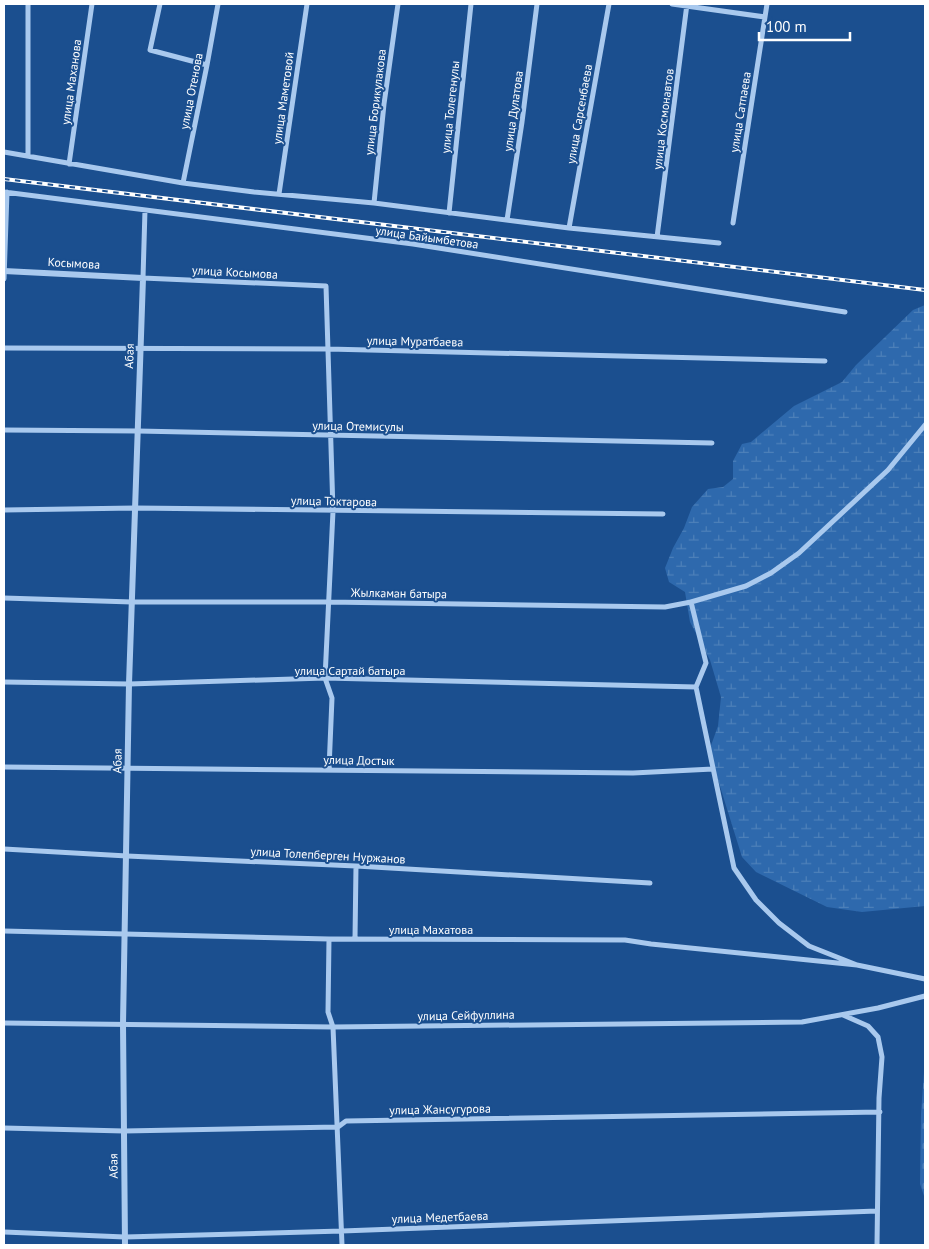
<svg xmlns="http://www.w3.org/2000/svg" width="929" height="1249" font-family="'PT Sans',sans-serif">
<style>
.wetland{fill:url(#wetland-marsh)}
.cemetery{fill:url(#cemetery-stones)}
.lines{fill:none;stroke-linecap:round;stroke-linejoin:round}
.minor{stroke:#a9c9ee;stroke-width:5}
.tertiary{stroke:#a9c9ee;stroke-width:6}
.rail-casing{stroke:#fff;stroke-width:4}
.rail{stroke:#1b4f8f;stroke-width:2;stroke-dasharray:5.5;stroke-linecap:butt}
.labels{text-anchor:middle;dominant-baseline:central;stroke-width:4;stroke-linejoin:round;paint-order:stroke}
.street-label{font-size:12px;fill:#fff;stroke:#1b4f8f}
</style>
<defs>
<pattern id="wetland-marsh" width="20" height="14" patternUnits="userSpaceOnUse" patternTransform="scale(1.25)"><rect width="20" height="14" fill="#2e69ad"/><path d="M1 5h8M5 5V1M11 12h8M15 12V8" fill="none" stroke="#4d80b9"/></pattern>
<pattern id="cemetery-stones" width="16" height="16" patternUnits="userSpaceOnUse" patternTransform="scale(1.25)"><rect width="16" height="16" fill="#2e69ad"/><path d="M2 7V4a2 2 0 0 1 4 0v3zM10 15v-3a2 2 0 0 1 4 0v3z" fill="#4d80b9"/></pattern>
</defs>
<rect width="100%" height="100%" fill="#1b4f8f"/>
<path class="wetland" d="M925 305V906L862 912 827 907 756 872 742 857 709 751 718 726 721 697 710 660 690 622 685 592 669 582 665 568 673 548 684 528 692 507 708 489 723 487 733 479V461L742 444 751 442 794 406 842 382 856 365 913 310Z"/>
<path class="cemetery" d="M925 1058V1199L920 1184 921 1114Z"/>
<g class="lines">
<path class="minor" d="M160 4 150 50 207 65
M672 4 765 17
M4 152 183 183 254 192 374 203 569 228 719 243
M28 156V4
M69 164 92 4
M183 183 207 65 218 4
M4 192 413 244 845 312
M279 194 307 4
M374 203 384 104 398 4
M145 210 143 278 326 286 333 511 325 678 332 698 329 769
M449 213 471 4
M507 220 522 122 537 4
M733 223 767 4
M569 228 609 4
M657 237 687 4
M4 279 7 192
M4 348 328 349 825 361
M4 430 138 431 712 443
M4 510 135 508 663 514
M4 598 132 602H329L665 607 691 602 706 663 696 687 734 868 756 900 779 923 809 946 857 965
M691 602 746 586 771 573 799 553 888 470 925 425
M4 682 129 684 325 678 696 687
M4 767 633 773 713 769
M4 849 127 856 356 866 650 883
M4 931 329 939 625 940 651 944 857 965 925 979
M355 938 356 866
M329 939 328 1012 333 1027 342 1245
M843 1015 868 1026 878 1037 882 1057 879 1098 877 1245
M4 1023 333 1027 802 1022 878 1008 925 996
M4 1128 124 1131 338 1127 346 1121 880 1112
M4 1232 125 1237 342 1231 877 1211"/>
<path class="tertiary" d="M4 271 143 278 129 684 123 1024 125 1245"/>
<g class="rail-casing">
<path id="rail" d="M4 179 925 290"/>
</g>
<use href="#rail" class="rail"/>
</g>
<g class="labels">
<g class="street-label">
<text transform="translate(71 82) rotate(-82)">улица Маханова</text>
<text transform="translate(191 91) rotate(-79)">улица Отенова</text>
<text transform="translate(283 98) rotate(-82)">улица Маметовой</text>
<text transform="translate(375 102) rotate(-83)">улица Борикулакова</text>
<text transform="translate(450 107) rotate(-84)">улица Толегенулы</text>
<text transform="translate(513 111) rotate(-82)">улица Дулатова</text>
<text transform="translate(740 112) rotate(-81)">улица Сатпаева</text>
<text transform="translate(579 114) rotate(-80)">улица Сарсенбаева</text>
<text transform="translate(663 119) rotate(-83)">улица Космонавтов</text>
<text transform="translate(427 237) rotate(8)">улица Байымбетова</text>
<text transform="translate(74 263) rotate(3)">Косымова</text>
<text transform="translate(235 272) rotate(3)">улица Косымова</text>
<text transform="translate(415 341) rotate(1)">улица Муратбаева</text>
<text transform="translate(129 356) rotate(-88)">Абая</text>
<text transform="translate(358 426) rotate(1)">улица Отемисулы</text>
<text transform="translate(334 501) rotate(1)">улица Токтарова</text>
<text transform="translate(399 593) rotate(1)">Жылкаман батыра</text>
<text x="350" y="670">улица Сартай батыра</text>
<text transform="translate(359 760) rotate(1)">улица Достык</text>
<text transform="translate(117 761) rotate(-89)">Абая</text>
<text transform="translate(328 855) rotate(3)">улица Толепберген Нуржанов</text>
<text x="431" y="929">улица Махатова</text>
<text transform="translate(466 1015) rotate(-1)">улица Сейфуллина</text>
<text transform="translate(440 1109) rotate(-1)">улица Жансугурова</text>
<text transform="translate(113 1166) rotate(-91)">Абая</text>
<text transform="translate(440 1217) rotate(-2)">улица Медетбаева</text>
</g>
</g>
<rect width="929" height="1249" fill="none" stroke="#ffffff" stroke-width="10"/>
<path d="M759 32v8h91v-8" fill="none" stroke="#ffffff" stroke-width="2.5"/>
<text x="766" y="32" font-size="15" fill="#ffffff" stroke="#1b4f8f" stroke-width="4" paint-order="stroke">100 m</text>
</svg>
